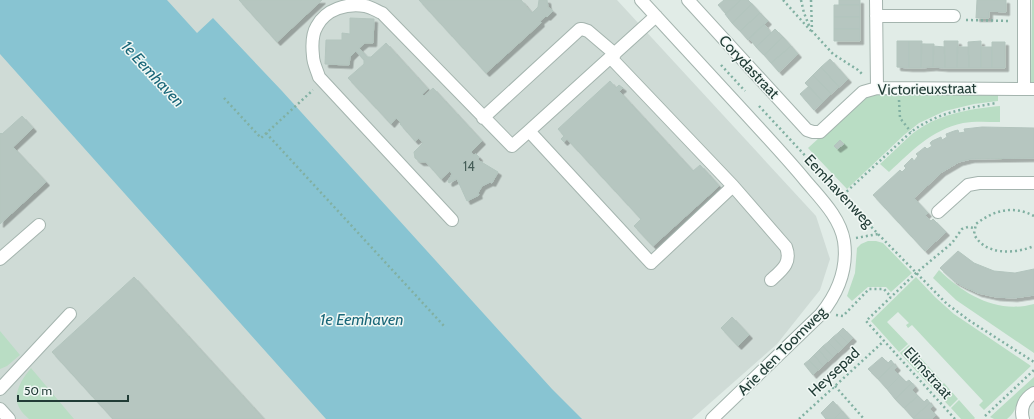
<svg xmlns="http://www.w3.org/2000/svg" width="1034" height="419" font-family="Cabin,sans-serif">
<style>
.built{fill:#cfdbd6}
.green{fill:#b9ddc4}
.water{fill:#88c4d2}
.building{fill:#b6c6c0;stroke:#b3c5be;filter:url(#shadow)}
.lines{fill:none;stroke-linecap:round;stroke-linejoin:round}
.minor-casing{stroke:#a4b4ae;stroke-width:14}
.path{stroke:#81b0a2;stroke-width:2.5;stroke-dasharray:2 3;stroke-linecap:butt}
.minor{stroke:#fff;stroke-width:12}
.labels{text-anchor:middle;dominant-baseline:central;stroke-width:3;stroke-linejoin:round;paint-order:stroke}
.number-label{font-size:13px;fill:#465e58}
.street-label{font-size:15px;fill:#213c36;stroke:#f1f8f5}
.water-label{font-size:16px;font-style:italic;fill:#1a6779;stroke:#f1f8f5}
</style>
<defs>
<filter id="shadow"><feDropShadow dx="3.5" dy="3.5" stdDeviation="0" flood-color="#0004"/></filter>
</defs>
<rect width="100%" height="100%" fill="#e1ece7"/>
<path class="built" d="M0 0H617L816 216 830 259 820 290 777 344 692 419H0Z"/>
<path class="green" d="M1032 0H1034V83H1031Z
M870 94 998 95V101L974 104 945 111 919 123 904 135 847 189 808 148 865 96Z
M1000 106V122C988 122 974 121 963 123 931 130 912 151 889 172L880 164C891 154 901 144 912 134 937 114 969 109 1000 106Z
M868 241H876L883 243 912 273 891 292 886 287H868L852 301 847 296 855 273 857 248 861 244Z
M939 270C965 295 997 314 1034 304V353L956 300 933 278Z
M916 277 935 297 954 314 1031 366 984 410 979 405 983 401 912 325 908 328 906 325 909 323 898 312 887 322 908 344 899 352 871 321Z
M0 331 20 355 7 366 0 369Z
M909 345 927 365 918 373 900 353Z
M928 366 942 382 934 390 919 374Z
M31 368 74 419H29C26 416 22 413 20 409 11 395 22 379 31 368Z
M1034 377V386C1014 394 1021 409 1007 419H994L990 417Z
M944 383 958 399 950 407 935 391Z
M959 400 975 418 974 419H961L951 408Z"/>
<path class="water" d="M0 0H167L197 33 213 18 282 91 552 389 582 419H326L0 54Z"/>
<path class="building" d="M239 0H322L277 42Z
M419 0H521L532 13 538 7 539 0H547L548 7 553 11 547 17 546 16 540 21 541 23 486 73Z
M724 0H741L726 14 718 5Z
M741 0H748L752 4 732 23 725 14Z
M839 0H860V5H839Z
M977 0H1006V12L989 11V18H976Z
M752 4 760 13 740 31 732 23Z
M834 5H860V17H834Z
M760 13 768 21 748 40 740 31Z
M834 17H860V29H834Z
M350 18 374 19 373 43H365L359 48 367 57H371L386 43 428 89 422 94 424 96 433 88 482 141 471 152 473 155 476 154 479 157 478 160 498 172 492 183 490 182 482 186 478 193 479 195 467 201 457 179 449 183 448 181 452 174 450 171 441 179 426 162H420L415 158 414 152 423 143 419 138 415 141 400 124 401 123 396 118 391 124 348 78 364 64V60L356 51 350 57 349 65 325 64 326 40H342V33L350 34Z
M764 24 771 33 756 47 749 38Z
M775 29 783 37 764 55 756 47Z
M834 29H860V41H834Z
M783 37 791 46 771 63 764 55Z
M897 41H909V68L897 67Z
M909 41H922L921 68H909Z
M944 41H958L957 68H945Z
M981 41V68H969L968 42Z
M992 42H1005V68H992Z
M921 44H934L933 67 921 68Z
M791 46 798 54 779 72 771 63Z
M933 46 945 47V68L933 67Z
M957 47H969V68H957Z
M981 47H992V68H981Z
M830 59 848 79 839 87 821 67Z
M821 67 839 87 831 94 813 75Z
M813 75 831 94 823 102 805 83Z
M610 81 616 88 619 85 623 88 619 91 693 171 700 165 719 186 653 246 634 226 641 219 567 139 564 142 561 139 564 136 558 129Z
M809 86 823 102 814 110 800 94Z
M22 116 33 128 13 147 46 182 0 224V134L1 133 2 134Z
M982 127 1034 128V158L971 159 959 162 942 172 914 198 928 213 925 216 931 221 933 219 946 232 925 251 873 195 900 170 902 172 906 168 904 166 912 158 914 161 918 156 916 154 920 151 925 147 927 149 932 146 930 143 932 141 941 137 942 140 947 137 946 134 954 131 958 130 959 133 965 132 964 129Z
M840 140 844 144 837 149 834 146Z
M958 251 974 263 994 271 1015 273 1034 269V295L1014 298 996 297 978 293 963 286 954 281 940 268Z
M134 277 264 419H113L52 352Z
M732 317 749 335 738 346 721 328Z
M843 328 853 338 848 343 838 333Z
M838 333 848 343 843 348 833 337Z
M833 337 843 348 838 352 828 342Z
M828 342 838 352 833 357 823 346Z
M823 346 833 357 828 361 819 350Z
M819 350 828 361 823 366 814 355Z
M814 355 823 366 818 370 809 360Z
M882 357 888 363 891 360 894 364 878 379 868 369Z
M809 360 818 370 813 375 804 364Z
M894 364 897 367 894 370 900 376 887 389 878 379Z
M900 376 906 382 909 380 912 383 895 399 887 389Z
M912 383 915 387 912 390 918 396 904 408 895 399Z
M918 396 924 402 927 399 930 403 913 418 904 408Z
M833 401 842 411 834 419H826L821 413Z
M930 403 933 406 930 409 936 415 932 419H915L913 418Z
M842 411 849 419H834Z"/>
<g class="lines">
<g class="minor-casing">
<path id="minor" d="M641 0C676 38 711 76 746 114 766 136 786 157 805 180 820 198 840 217 844 241 848 269 838 293 821 314L712 419
M688 0 807 130 813 132H820L863 92 877 88 1034 89
M876 0 877 88
M876 16H954
M611 58 733 186 786 247C792 263 782 270 771 280
M1024 89V0
M483 118 580 29H582L588 31 615 54
M529 131 656 16
M938 212 968 185 979 183H1034
M452 220 319 77C317 70 313 63 313 56 312 47 312 34 317 26 326 9 347 3 365 6 371 7 377 11 382 13L512 146 529 131 651 263 733 186
M0 259 39 225
M0 389 70 314
M0 409 9 419
M1023 419C1020 408 1024 399 1034 393"/>
</g>
<path class="path" d="M783 0 811 31
M801 0 804 13 810 28
M811 0 812 31 833 54 858 70 863 75
M966 20 1011 21
M721 65 745 91
M224 98 261 138 313 90
M899 100 900 118 911 132
M759 106 878 234 947 304 970 321 1034 362
M266 133 444 326
M843 195 911 132C938 112 964 109 996 103
M1034 216C1013 205 994 210 976 224L974 234C985 256 1015 254 1034 246
M856 238 878 234
M836 315 843 316 869 289H884L891 297
M835 386 864 419
M985 416 1034 370
M799 419 884 341
M955 419 866 321 916 273 952 243 962 229 968 227 975 228"/>
<use href="#minor" class="minor"/>
</g>
<g class="labels">
<g class="number-label">
<text x="469" y="166">14</text>
</g>
<g class="street-label">
<text transform="translate(749 67) rotate(47)">Corydastraat</text>
<text transform="translate(927 89) rotate(-1)">Victorieuxstraat</text>
<text transform="translate(839 191) rotate(47)">Eemhavenweg</text>
<text transform="translate(782 351) rotate(-45)">Arie den Toomweg</text>
<text transform="translate(834 372) rotate(-43)">Heysepad</text>
<text transform="translate(928 373) rotate(48)">Elimstraat</text>
</g>
<g class="water-label">
<text transform="translate(153 74) rotate(47)">1e Eemhaven</text>
<text x="362" y="319">1e Eemhaven</text>
</g>
</g>
<path d="M18 395v6h110v-6" fill="none" stroke="#213c36" stroke-width="2"/>
<text x="24" y="395" font-size="12" fill="#213c36" stroke="#f1f8f5" stroke-width="3" paint-order="stroke">50 m</text>
</svg>
